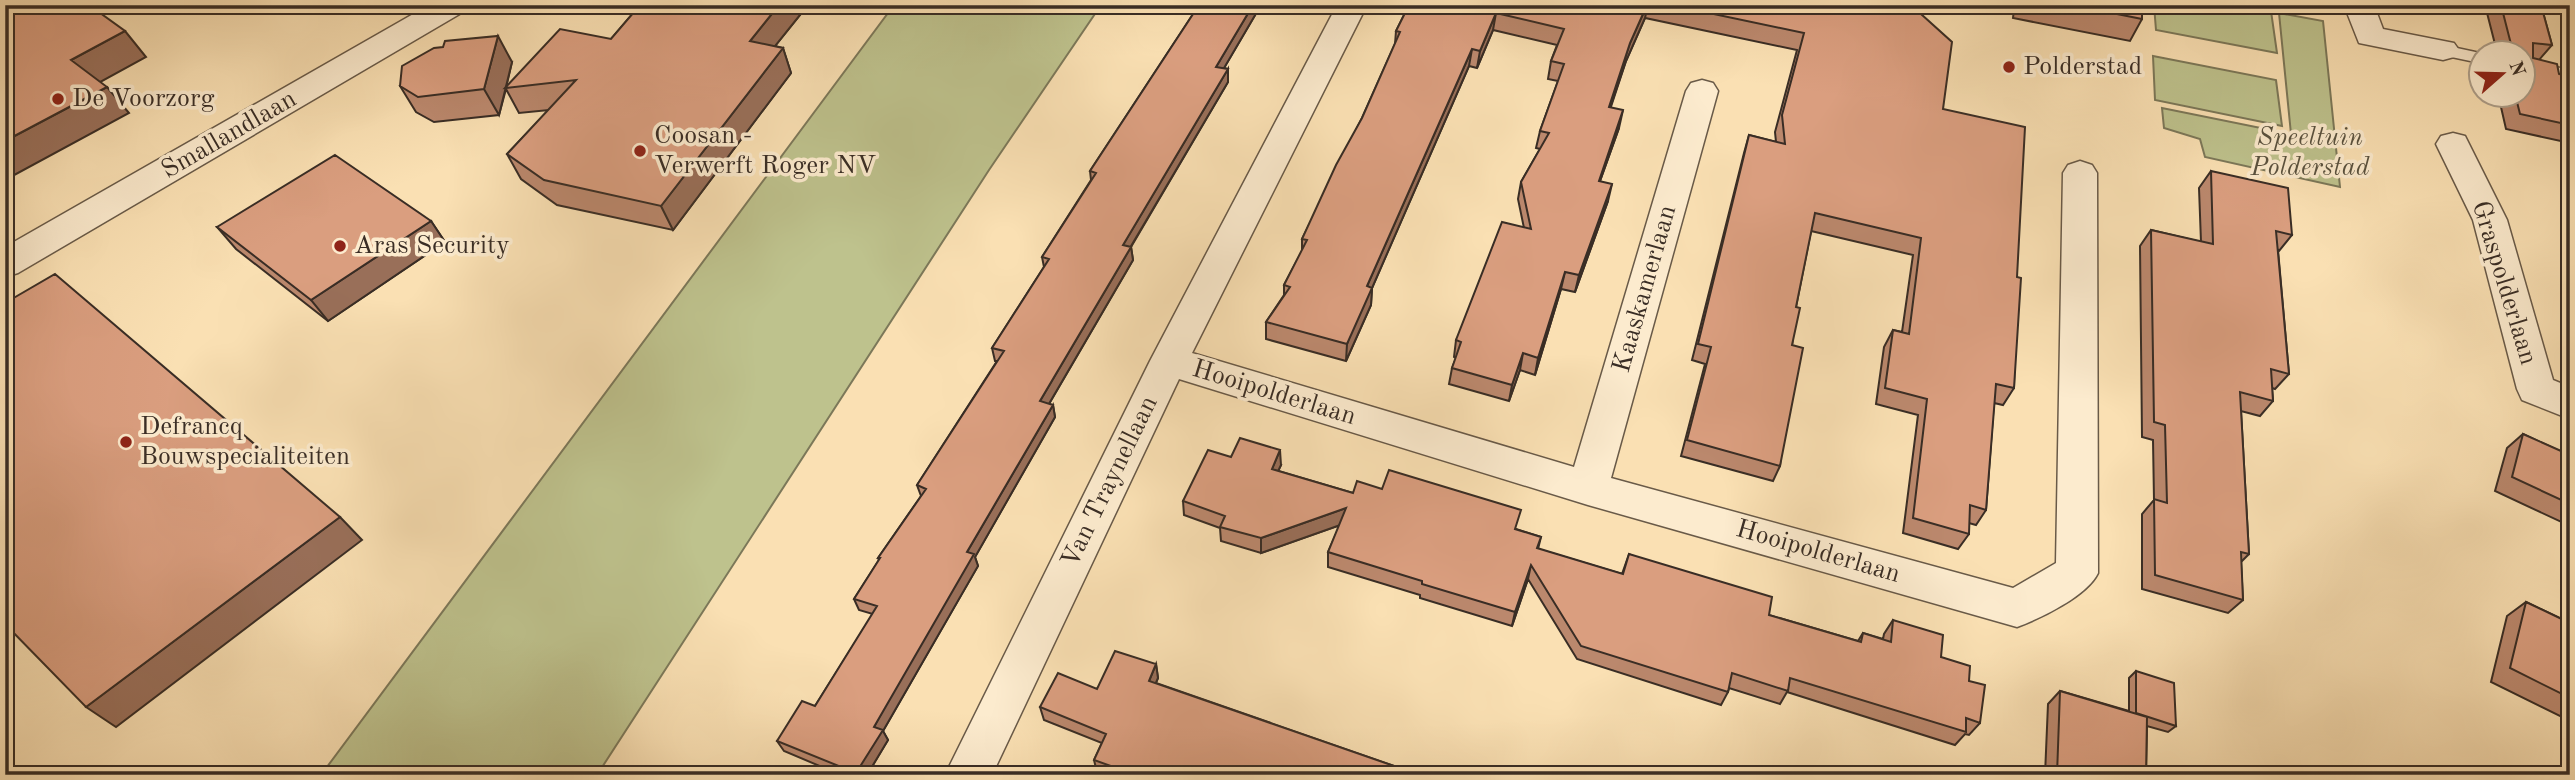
<svg xmlns="http://www.w3.org/2000/svg" width="2575" height="780" font-family="'Old Standard TT',serif">
<style>
.green{fill:#bec28d;stroke:#7c7859;stroke-width:2}
.lines{fill:none;stroke-linecap:round;stroke-linejoin:round}
.service-casing{stroke:#695a48;stroke-width:3}
.minor-casing{stroke:#695a48;stroke-width:3}
.service{fill:#fcebce;fill-rule:evenodd}
.minor{fill:#fcebce;fill-rule:evenodd}
.wall{fill:#bb886d;stroke:#392d25;stroke-width:2}
.shaded-wall{fill:#996f59;stroke:#392d25;stroke-width:2}
.building{fill:#da9e7f;stroke:#392d25;stroke-width:2}
.poi-dot{fill:#8f2418;stroke:#fcebce;stroke-width:2.5}
.labels{text-anchor:middle;dominant-baseline:central;stroke-width:7;stroke-linejoin:round;paint-order:stroke}
.poi-label{font-size:26px;fill:#392d25;stroke:#fcebce;text-anchor:start}
.street-label{font-size:26px;fill:#392d25;stroke:#fcebce}
.park-label{font-size:26px;font-style:italic;fill:#5a523f;stroke:#fcebce}
</style>
<rect width="100%" height="100%" fill="#fae0b3"/>
<filter id="stains"><feTurbulence type="fractalNoise" baseFrequency=".00286" numOctaves="4"/><feColorMatrix values="0 0 0 0 .2 0 0 0 0 .09 0 0 0 0 .02 0 0 0 .5 -.17"/></filter>
<radialGradient id="worn" r=".72"><stop offset=".6" stop-color="#630" stop-opacity="0"/><stop offset="1" stop-color="#630" stop-opacity=".3"/></radialGradient>
<path class="green" d="M894 5H1101L989 170 597 775H321Z
M2154 5H2239L2271 11 2277 53 2156 30Z
M2279 13 2323 21 2340 187 2205 157 2200 139 2164 128 2162 108 2291 134Z
M2153 56 2276 80 2282 126 2155 100Z"/>
<g class="lines">
<g class="service-casing">
<path id="service" d="M2443 45 2480 53V63L2437 54 2434 50 2437 46Z
M2522 60 2570 70V82L2522 72Z"/>
</g>
<g class="minor-casing">
<path id="minor" d="M429 5H467L463 12 18 273 5 277V247Z
M1337 5H1367L1192 353 1574 467 1686 91 1691 83 1702 80 1713 83 1718 91 1611 478 2013 588 2056 563 2063 173 2068 165 2080 161 2092 165 2097 173 2098 573C2087 596 2041 618 2017 627L1588 505 1179 379 992 775H945L1150 361Z
M2344 5H2374L2383 29 2454 43 2459 50 2454 57 2443 60 2359 43Z
M2453 133 2465 136 2507 220 2553 380 2570 387V419L2522 400 2517 389 2473 220 2436 144 2441 136Z"/>
</g>
<use href="#service" class="service"/>
<use href="#minor" class="minor"/>
</g>
<path class="wall" d="M640 5H808L775 46 783 48 791 73 673 230 557 205 521 179 507 154 549 110 519 113 506 89 499 115 434 122 416 112 400 86 512 62 506 88 611 39Z
M1199 5H1261L1224 68 1228 69V82L1131 247 1133 260 1049 404 1053 405 1055 417 975 557 978 566 883 731 888 740 867 775H841L784 751 777 741 815 706 873 614 859 610 854 599 879 560 878 558 921 496 917 485 997 361H995L992 348 1044 267 1042 257 1091 180 1090 171Z
M1409 5H1911L1943 109 2017 277 2014 388 2003 405 1994 403 1986 510 1976 525 1969 523V534L1958 549 1903 533 1918 415 1876 404 1884 347 1893 330 1902 332 1913 255 1811 231 1796 307 1780 466 1773 481 1681 456 1705 364 1692 360 1744 153 1749 135 1776 142 1775 132 1797 50 1645 18 1626 61 1610 108 1619 128 1600 181 1608 201 1575 292 1561 289 1535 375 1520 370 1509 401 1449 384 1452 368 1456 358 1454 357 1456 340 1524 228 1518 199 1521 182 1540 149 1536 148 1540 131 1558 81 1548 79 1551 61 1557 45 1493 30 1477 68 1469 66 1372 288 1371 305 1346 361 1266 339V322L1284 295V285L1302 251V239L1362 118 1395 44 1396 31Z
M1990 5H2142V19L2130 41 2013 18 2014 10Z
M2485 5H2541L2552 45 2539 60 2559 74 2570 77V143L2506 129 2498 94H2523V52H2497Z
M2211 171 2292 235 2279 251 2278 250 2289 374 2275 389 2272 388 2273 401 2260 416 2241 411 2249 554 2241 562 2243 600 2228 613 2142 589V514L2154 500 2153 440 2142 437 2140 246 2151 230 2201 242 2199 188Z
M431 221 445 242 328 321 236 249 217 227Z
M2523 434 2566 454 2570 451V526L2495 491 2507 448Z
M1231 457 1281 465 1278 471 1353 493 1516 529 1541 537 1538 549 1622 574 1629 554 1769 615 1858 641 1863 633 1883 639 1884 634 1893 620 1969 681 1980 723 1969 735 1965 734 1955 745 1787 692 1780 704 1729 688 1728 692 1721 705 1577 659 1528 579 1512 626 1420 598V595L1328 567V552L1340 525 1261 553 1221 541 1220 528 1184 515 1183 501Z
M2526 602 2570 623V721L2491 682 2507 616Z
M1156 664 1158 678 1156 683 1420 775H1105L1097 772 1094 760 1102 743 1044 720 1040 707 1097 689Z
M2136 671 2176 726 2168 732 2147 726 2146 775H2045L2048 704 2060 691 2129 711V678Z"/>
<path class="shaded-wall" d="M779 5H808L759 66 750 41Z
M1253 5H1261L1217 80 1216 67Z
M1647 5H1648L1645 18 1626 61 1605 125 1609 107 1630 43Z
M1496 13 1493 30 1477 68 1480 51Z
M125 31 146 57 93 86 71 60Z
M498 36 512 62 499 115 484 89Z
M783 48 791 73 673 230 661 206Z
M1472 49 1469 66 1372 288 1371 305 1346 361 1347 344 1367 286Z
M1228 69V82L1124 258 1123 245Z
M107 87 129 113 5 180V141Z
M1623 110 1619 128 1594 198 1599 181Z
M1612 184 1608 201 1575 292 1579 275Z
M431 221 445 242 328 321 311 300Z
M1131 247 1133 260 1043 414 1040 401Z
M1565 272 1561 289 1535 375 1538 358Z
M1523 353 1520 370 1509 401 1512 385Z
M1053 405 1055 417 975 557 978 566 883 731 888 740 867 775H857L856 773 874 727 967 552Z
M1280 450 1281 465 1272 484V469Z
M1346 508V523L1261 553V538Z
M340 517 362 540 116 727 86 707Z
M1531 565 1528 579 1512 626 1515 612Z
M1156 664 1158 678 1151 694 1149 681Z"/>
<path class="building" d="M5 5H89L125 31 71 60 107 87 5 141Z
M640 5H779L750 41 783 48 661 206 544 180 507 154 576 80 505 88 560 29 611 39Z
M1199 5H1253L1216 67 1228 69 1123 245 1131 247 1040 401 1053 405 967 552 974 554 874 727 883 730 856 773 777 741 802 701 815 706 877 606 854 599 880 558H878L926 489 917 485 1004 351 992 348 1049 259 1042 257 1096 173 1090 171Z
M1409 5H1647L1630 43 1609 107 1623 110 1599 181 1612 184 1579 275 1565 272 1538 358 1523 353 1512 385 1452 368 1461 342 1456 340 1502 222 1531 229 1521 182 1549 133 1540 131 1564 64 1551 61 1564 29 1496 13 1480 51 1472 49 1367 286 1372 288 1347 344 1266 322 1290 287 1284 285 1307 240 1302 239 1336 165 1362 118 1400 32 1396 31Z
M1671 5H1911L1952 42 1943 109 2025 127 2017 277 2021 278 2014 388 1996 384 1986 510 1970 505 1969 534 1913 518 1927 399 1885 388 1893 330 1909 334 1921 238 1815 213 1796 307 1800 308 1792 345 1803 348 1780 466 1687 440 1711 347 1698 344 1749 135 1785 144 1782 115 1804 33Z
M2072 5H2142V19Z
M2501 5H2541L2552 45 2533 43V58L2557 64 2559 74 2570 77V125L2520 114 2515 94H2523V52H2513Z
M498 36 484 89 418 97 400 86 402 66 434 48 443 47 445 41Z
M335 155 431 221 311 300 217 227Z
M2211 171 2288 188 2292 235 2276 231 2289 374 2271 369 2273 401 2240 392 2249 554 2241 552 2243 600 2155 575 2154 499 2167 503 2165 425 2154 422 2151 230 2213 244Z
M55 274 340 517 86 707 5 624V303Z
M2523 434 2570 455V504L2512 477Z
M1240 438 1280 450 1272 469 1353 493 1357 481 1382 489 1389 470 1521 510 1515 529 1541 537 1537 548 1623 574 1629 554 1772 597 1769 615 1861 642 1863 633 1891 642 1893 620 1943 635 1941 657 1970 666 1969 681 1985 685 1980 723 1966 718V732L1790 678 1788 691 1732 673 1728 692 1581 646 1531 565 1515 612 1422 584V581L1328 552 1346 508 1261 538 1220 527 1225 516 1183 501 1208 450 1231 457Z
M2526 602 2570 623V698L2510 668Z
M1115 651 1156 664 1149 681 1420 775H1136L1094 760 1106 734 1040 707 1058 673 1097 689Z
M2136 671 2174 683 2176 726 2136 713Z
M2060 691 2147 717 2146 775H2057Z"/>
<g class="poi-dot">
<circle cx="2009" cy="67" r="7"/>
<circle cx="58" cy="99" r="7"/>
<circle cx="640" cy="151" r="7"/>
<circle cx="340" cy="246" r="7"/>
<circle cx="126" cy="442" r="7"/>
</g>
<g class="labels">
<g class="poi-label">
<text x="2023" y="67">Polderstad</text>
<text x="72" y="99">De Voorzorg</text>
<text x="654" y="136">Coosan -<tspan x="654" dy="30">Verwerft Roger NV</tspan></text>
<text x="354" y="246">Aras Security</text>
<text x="140" y="427">Defrancq<tspan x="140" dy="30">Bouwspecialiteiten</tspan></text>
</g>
<g class="street-label">
<text transform="translate(229 135) rotate(-30)">Smallandlaan</text>
<text transform="translate(2504 283) rotate(73)">Graspolderlaan</text>
<text transform="translate(1645 289) rotate(-74)">Kaaskamerlaan</text>
<text transform="translate(1274 393) rotate(17)">Hooipolderlaan</text>
<text transform="translate(1110 482) rotate(-64)">Van Traynellaan</text>
<text transform="translate(1818 552) rotate(16)">Hooipolderlaan</text>
</g>
<g class="park-label">
<text x="2310" y="138">Speeltuin<tspan x="2310" dy="30">Polderstad</tspan></text>
</g>
</g>
<rect width="2575" height="780" fill="none" stroke="#fae0b3" stroke-width="28"/>
<rect x="7" y="7" width="2561" height="766" fill="none" stroke="#392d25" stroke-width="3.5"/>
<rect x="14" y="14" width="2547" height="752" fill="none" stroke="#392d25" stroke-width="2"/>
<g transform="translate(2502 74) rotate(70)"><circle r="33" fill="#fcebce" stroke="#ae9f8a" stroke-width="2"/>
<path d="M0-5L12 26L0 18L-12 26Z" fill="#8f2418"/>
<text y="-10" font-size="19" font-weight="bold" text-anchor="middle" fill="#392d25">N</text>
</g>
<rect width="100%" height="100%" filter="url(#stains)"/>
<rect width="100%" height="100%" fill="url(#worn)"/>
</svg>
